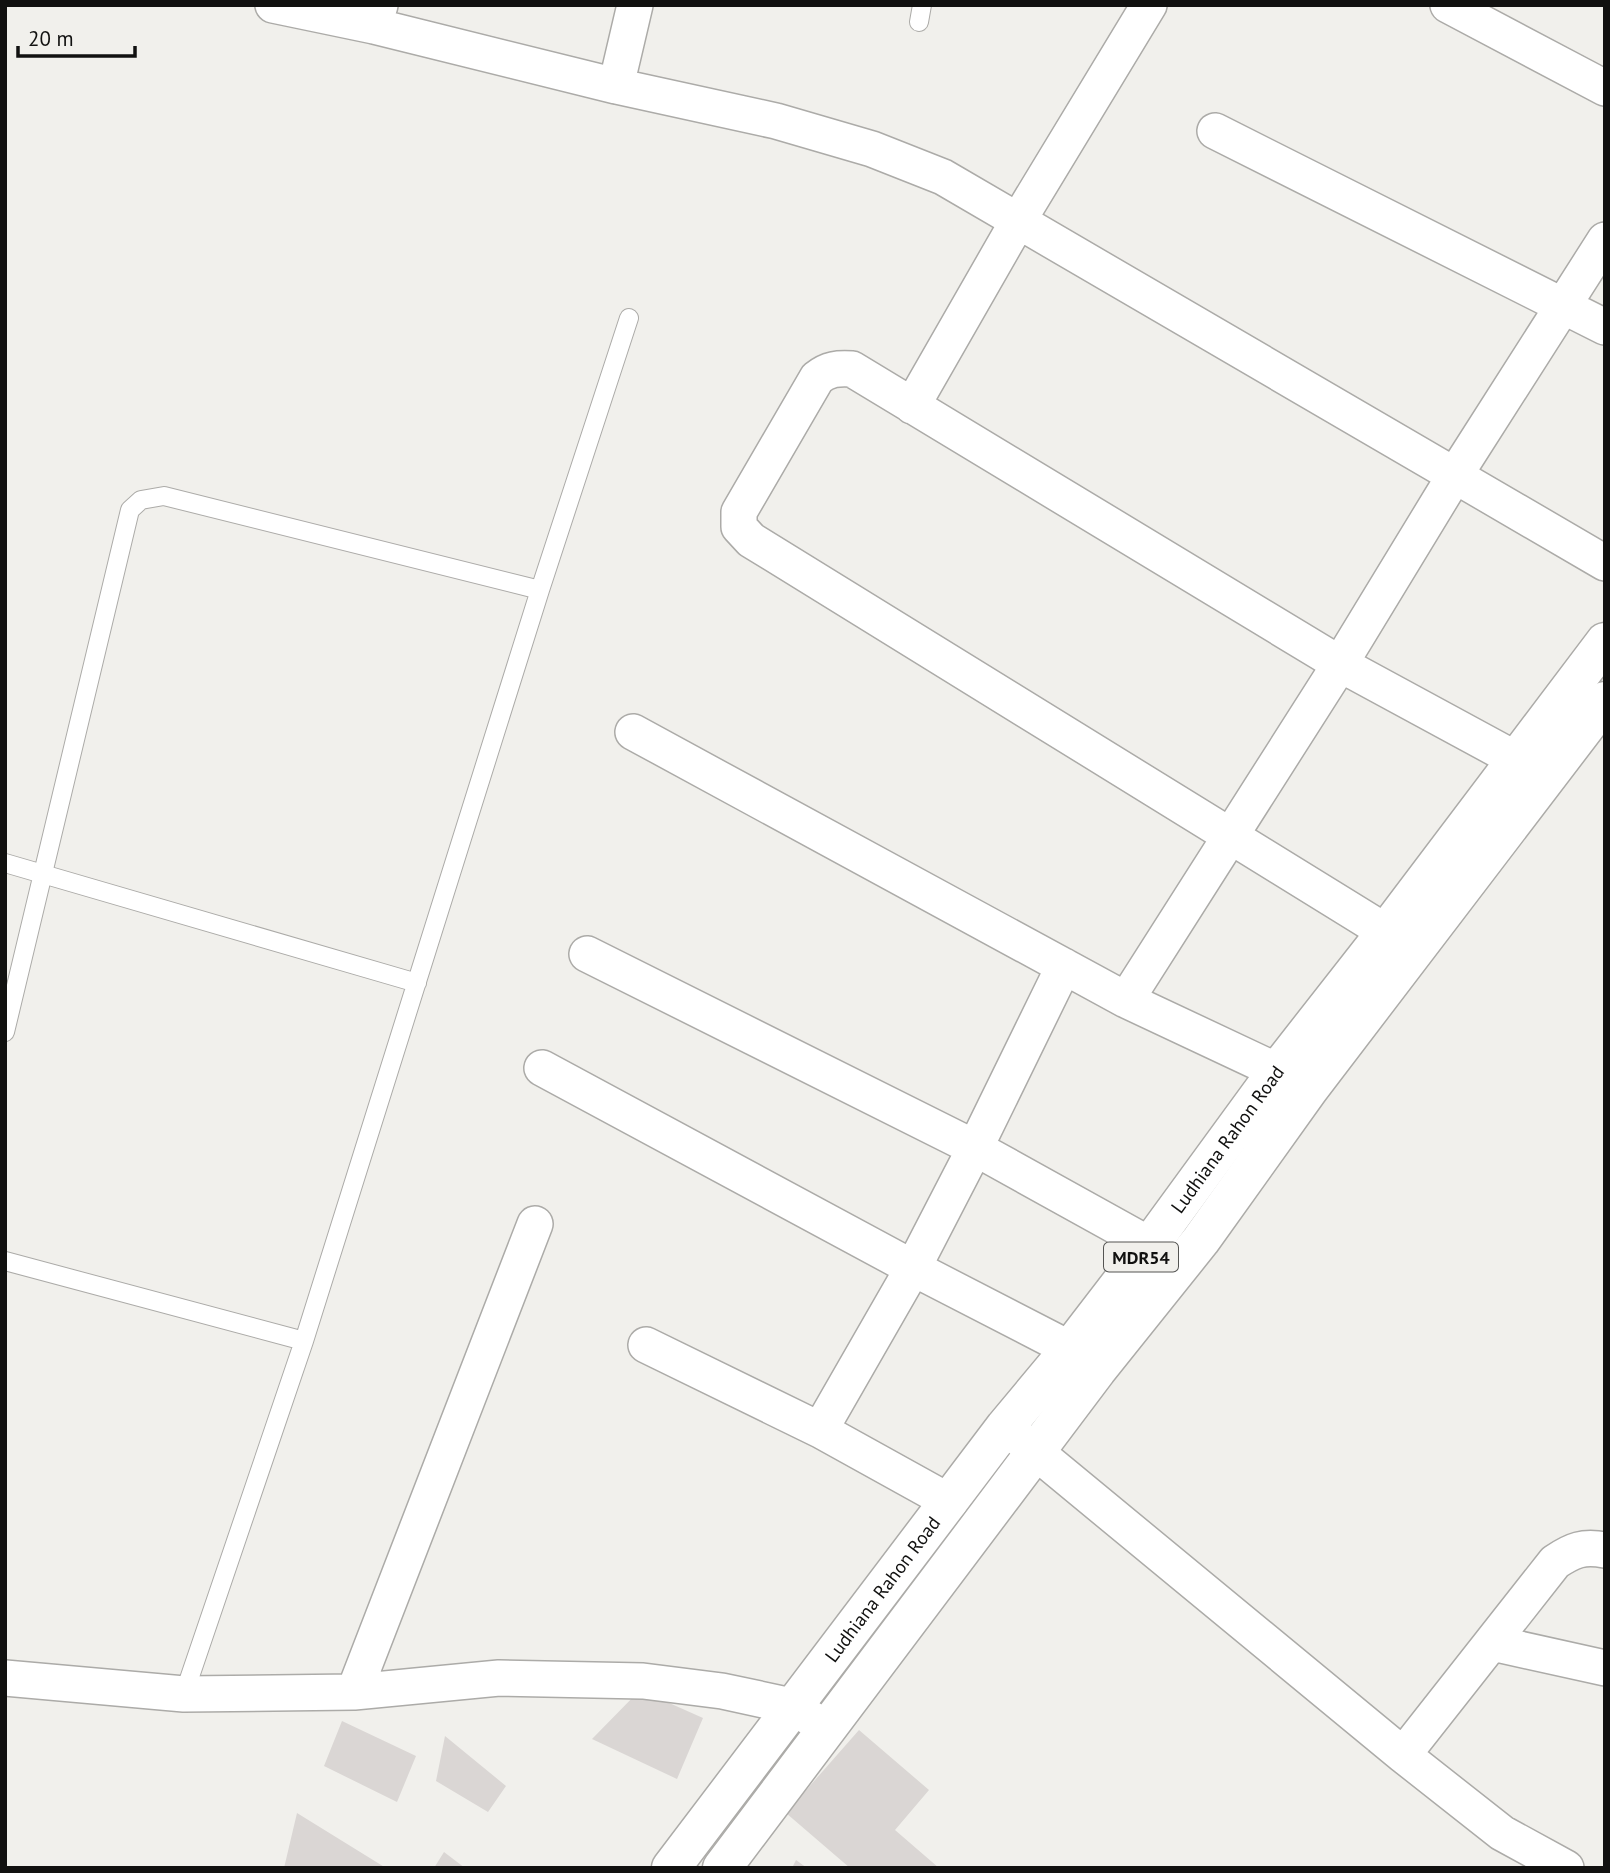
<svg xmlns="http://www.w3.org/2000/svg" width="1610" height="1873" font-family="'PT Sans',sans-serif">
<style>
.building{fill:#dad6d4}
.lines{fill:none;stroke-linecap:round;stroke-linejoin:round}
.service-casing{stroke:#acaba8;stroke-width:20}
.minor-casing{stroke:#acaba8;stroke-width:38}
.primary-casing{stroke:#acaba8;stroke-width:41}
.service{stroke:#fff;stroke-width:18}
.minor{stroke:#fff;stroke-width:35}
.primary{stroke:#fff;stroke-width:38}
.labels{text-anchor:middle;dominant-baseline:central;stroke-width:5;stroke-linejoin:round;paint-order:stroke}
.shield{fill:#f1f0ec;stroke:#545452;stroke-width:2}
.shield-label{font-size:18px;font-weight:bold;fill:#111110}
.street-label{font-size:19px;fill:#111110;stroke:#f1f0ec}
</style>
<rect width="100%" height="100%" fill="#f1f0ec"/>
<path class="building" d="M640 1690 703 1718 677 1779 592 1739Z
M342 1721 416 1756 397 1802 324 1766Z
M859 1730 929 1790 895 1830 939 1868H850L786 1813Z
M445 1736 506 1786 488 1812 436 1781Z
M297 1813 386 1868H284Z
M444 1852 465 1868H434Z
M796 1860 807 1868H792Z"/>
<g class="lines">
<g class="service-casing">
<path id="service" d="M919 22 922 5
M5 863 417 983
M5 1032 130 510 141 500 164 496 540 590
M5 1261 304 1341
M184 1694 304 1341 540 590 629 318"/>
</g>
<g class="minor-casing">
<path id="minor" d="M273 5 374 26 380 5
M1448 5 1605 88
M374 26 616 86 776 121 872 149 943 177 1605 563
M616 86 635 5
M1215 131 1605 327
M912 406 1018 221 1149 5
M633 732 1126 1000 1277 1071
M1386 932 751 540 739 527V512L817 378C828 369 838 368 852 369L1340 664 1517 760
M587 954 975 1148 1150 1245
M1126 1000 1340 664 1455 475 1605 240
M542 1068 913 1268 1070 1349
M646 1345 820 1430 950 1502
M820 1430 913 1268 975 1148 1064 966
M1014 1434 1403 1755 1502 1833 1566 1868
M1492 1643 1605 1668
M5 1678 184 1694 354 1692 499 1678 643 1681 722 1691 792 1706 827 1729
M354 1692 535 1224
M1403 1755 1555 1562C1573 1550 1583 1546 1605 1550"/>
</g>
<g class="primary-casing">
<g id="primary">
<path id="s1" d="M671 1868 1005 1427 1070 1349 1150 1245 1277 1071 1386 932 1605 642"/>
<path d="M722 1868 1097 1370 1201 1240 1309 1089 1605 701"/>
</g>
</g>
<use href="#service" class="service"/>
<use href="#minor" class="minor"/>
<use href="#primary" class="primary"/>
</g>
<g class="labels">
<rect class="shield" x="1104" y="1242.5" width="74" height="29" rx="5"/>
<g class="shield-label">
<text x="1141" y="1257">MDR54</text>
</g>
<g class="street-label">
<text stroke="none"><textPath href="#s1" startOffset="917">Ludhiana Rahon Road</textPath></text>
<text stroke="none"><textPath href="#s1" startOffset="350">Ludhiana Rahon Road</textPath></text>
</g>
</g>
<rect width="1610" height="1873" fill="none" stroke="#111110" stroke-width="14"/>
<path d="M18 46v10h117v-10" fill="none" stroke="#111110" stroke-width="3.5"/>
<text x="28" y="46" font-size="21" fill="#111110" stroke="#f1f0ec" stroke-width="5" paint-order="stroke">20 m</text>
</svg>
